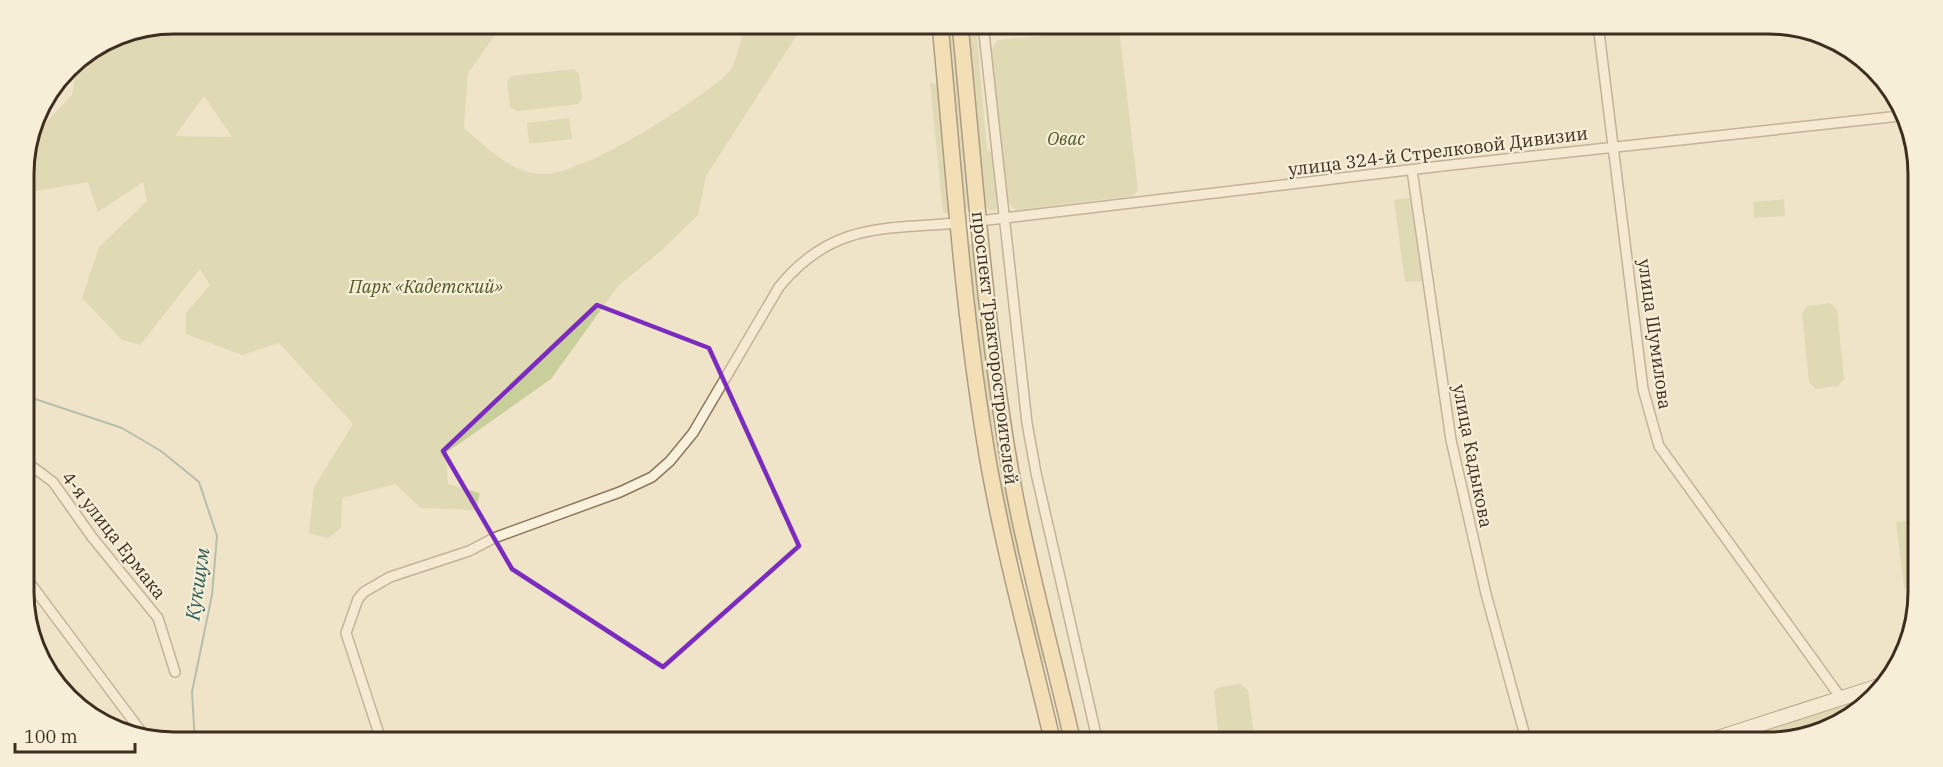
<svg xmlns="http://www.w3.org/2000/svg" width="1943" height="767" font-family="'IBM Plex Serif',serif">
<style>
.green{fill:#c9cf9b;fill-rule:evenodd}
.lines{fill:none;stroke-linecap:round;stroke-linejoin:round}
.stream{stroke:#6f938a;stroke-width:2}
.street-casing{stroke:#8d765c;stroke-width:12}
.secondary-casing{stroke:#6f573f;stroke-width:16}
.primary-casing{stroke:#5b4430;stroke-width:18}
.street{stroke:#faf1dc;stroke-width:9}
.secondary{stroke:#faf1dc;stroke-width:14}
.primary{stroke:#f3d9a0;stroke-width:15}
.marked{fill:none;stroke:#7b2cbf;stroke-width:4.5;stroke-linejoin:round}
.labels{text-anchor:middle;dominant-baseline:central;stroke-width:4.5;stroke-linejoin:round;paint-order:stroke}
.park-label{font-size:18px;font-style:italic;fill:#4d5a26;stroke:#f7eed8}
.street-label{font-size:18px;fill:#3d2e20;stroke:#f7eed8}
.water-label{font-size:20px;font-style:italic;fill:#2f5d5a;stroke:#f7eed8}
.rim{fill:none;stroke:#3d2e20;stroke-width:3}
</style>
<rect width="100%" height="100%" fill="#f0e4c8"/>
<path class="green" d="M174 24H503L468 73 464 128C487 148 513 175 546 174 585 173 701 100 729 72 736 65 742 35 745 24H804L706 176 698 215 662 250 618 286 551 379 446 453 448 484 480 493 476 510 421 508 395 484 342 498 341 528 328 538 309 533 314 487 353 424 279 343 242 355 186 334V313L210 285 200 269 140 345 122 340 82 298 99 247 147 201 143 182 98 212 88 182 31 192 25 204 24 164 31 138 72 95 78 60 117 35ZM204 96 232 137 175 136Z
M946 24H952L969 208 966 209Z
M968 24H979L980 35 977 38 987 150 992 153 997 207 995 211 986 208Z
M1110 29 1120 36 1138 190 1133 196 1016 210 1007 202 991 49 998 40Z
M574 69 579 74 582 98 579 104 517 111 510 107 507 82 511 76Z
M930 82 937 85 949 213H943Z
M569 118 572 139 529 144 527 123Z
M1410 198 1422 281 1405 282 1394 200Z
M1784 199 1785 216 1754 218 1753 202Z
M969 244H974L993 424 1021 559 1016 561C991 454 979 353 969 244Z
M1830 303 1837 310 1844 379 1838 386 1816 389 1809 382 1802 313 1808 306Z
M1913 520 1912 587 1904 588 1896 522Z
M1032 605 1046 663 1040 664 1026 606Z
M1240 684 1248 690 1255 743H1219L1214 691 1219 687Z
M1878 687 1860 712 1778 743H1702Z"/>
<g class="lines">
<path class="stream" d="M26 396 122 428 161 451 199 482 217 536 212 595 192 692 195 743"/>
<g class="street-casing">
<path id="street" d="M983 24 1027 423 1036 473 1098 743
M1598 24 1643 389 1659 446 1841 698
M1412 170 1451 440 1486 594 1527 743
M979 221 1442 166 1900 116
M26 462 53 482 92 537 158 618 175 672
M27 579 146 738
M56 682 66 695
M382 743 346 633 358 599 364 592 390 577 469 551 494 538 620 492 652 477 670 461 693 433 779 287C831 223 883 229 958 223"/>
</g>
<g class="secondary-casing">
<path id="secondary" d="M1702 743 1879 686"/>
</g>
<g class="primary-casing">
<path id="primary" d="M940 24C953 161 962 300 984 436 1000 539 1029 641 1053 743
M960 24C975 179 986 337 1014 490 1030 575 1054 659 1073 743"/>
</g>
<use href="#street" class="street"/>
<use href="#secondary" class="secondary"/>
<use href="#primary" class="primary"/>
</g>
<path d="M0 0H1943V767H0ZM597 305 709 348 799 546 663 667 512 569 443 451Z" fill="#f0e4c8" fill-opacity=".55" fill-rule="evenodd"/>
<path class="marked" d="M597 305 709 348 799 546 663 667 512 569 443 451Z"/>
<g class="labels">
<g class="park-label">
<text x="1066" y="138">Овас</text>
<text x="426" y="286">Парк «Кадетский»</text>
</g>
<g class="street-label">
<text transform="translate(1438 151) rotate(-7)">улица 324-й Стрелковой Дивизии</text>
<text transform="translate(1655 334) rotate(82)">улица Шумилова</text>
<text transform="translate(995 348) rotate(83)">проспект Тракторостроителей</text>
<text transform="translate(1473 456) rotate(79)">улица Кадыкова</text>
<text transform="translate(114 535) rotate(52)">4-я улица Ермака</text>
</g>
<g class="water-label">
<text transform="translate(197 584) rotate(-82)">Кукшум</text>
</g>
</g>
<path d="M0 0H1943V767H0ZM174 34H1768A140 140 0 0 1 1908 174V592A140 140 0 0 1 1768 732H174A140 140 0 0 1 34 592V174A140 140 0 0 1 174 34Z" fill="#f7eed8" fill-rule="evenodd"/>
<path class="rim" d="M174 34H1768A140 140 0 0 1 1908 174V592A140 140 0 0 1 1768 732H174A140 140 0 0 1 34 592V174A140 140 0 0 1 174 34Z"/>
<path d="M15 743v9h120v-9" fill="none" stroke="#3d2e20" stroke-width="3"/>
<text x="24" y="743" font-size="18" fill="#3d2e20" stroke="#f7eed8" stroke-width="4.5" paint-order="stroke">100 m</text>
</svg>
